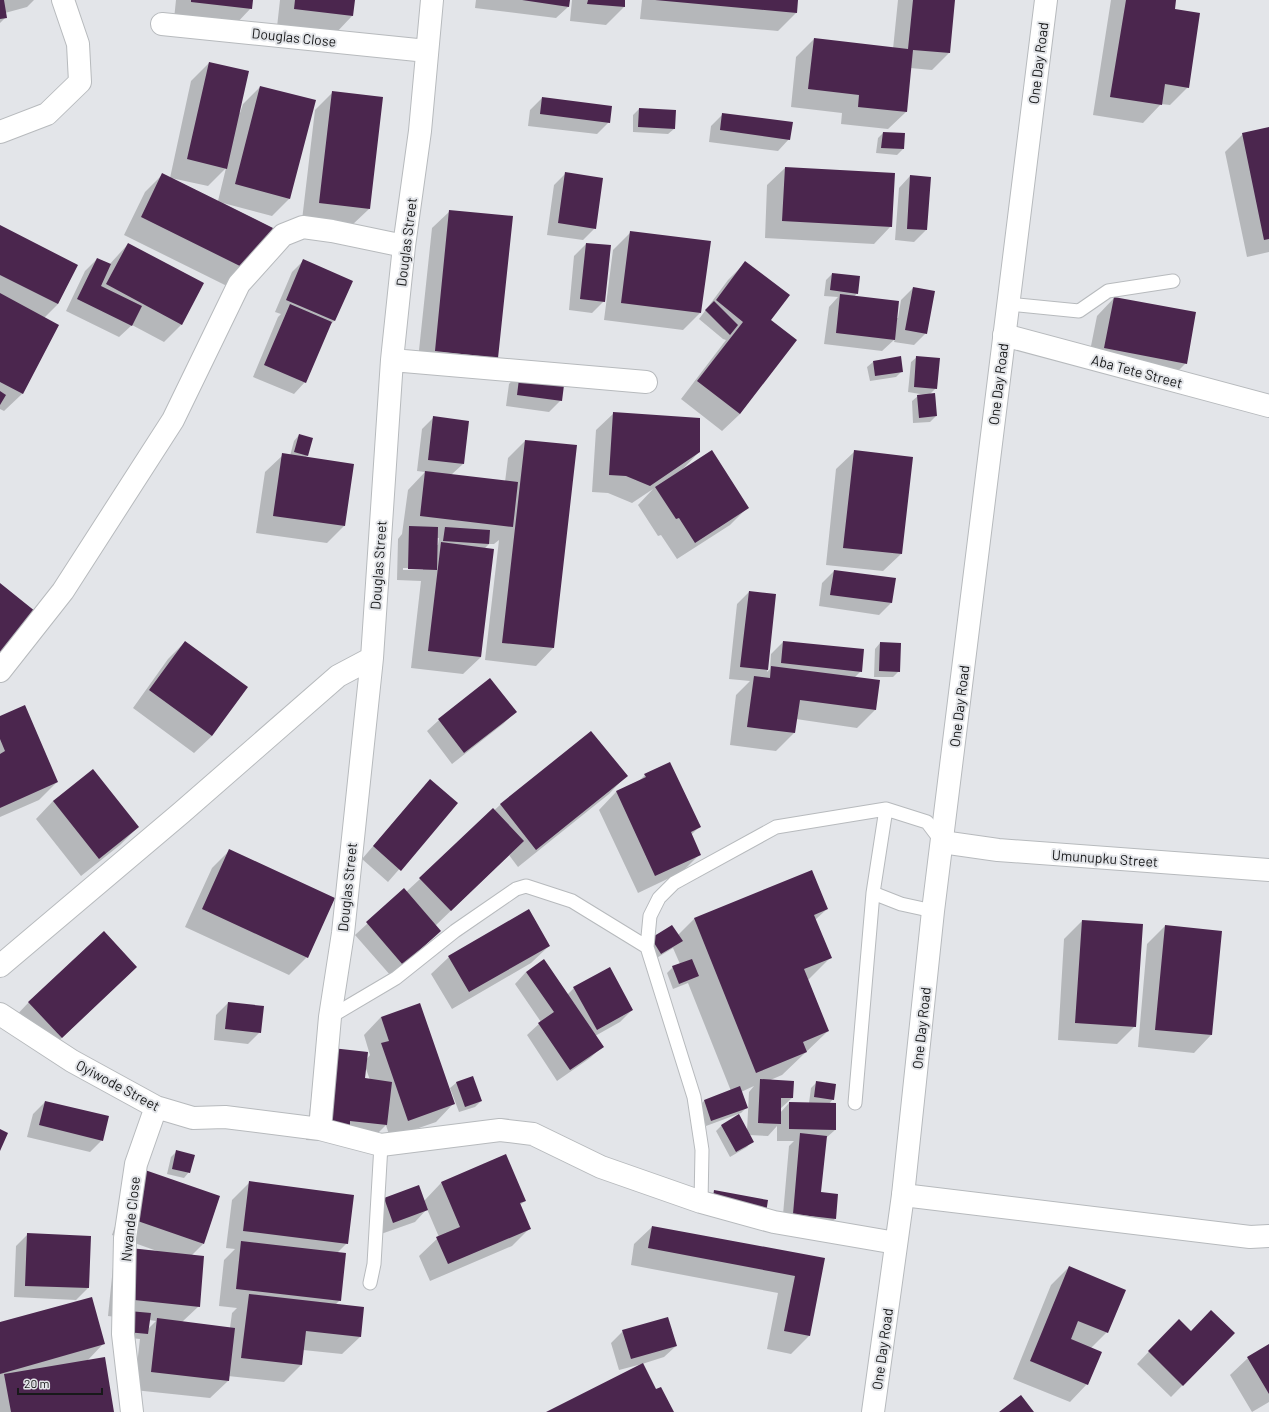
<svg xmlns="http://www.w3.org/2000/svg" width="1269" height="1412" font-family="Barlow,sans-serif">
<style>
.shadow{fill:#0003;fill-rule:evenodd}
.building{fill:#4b264e}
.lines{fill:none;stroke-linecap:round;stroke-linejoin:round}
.service-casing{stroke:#b7babd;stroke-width:15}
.minor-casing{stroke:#b7babd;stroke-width:24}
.secondary-casing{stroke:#b7babd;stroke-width:24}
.service{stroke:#fff;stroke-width:13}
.minor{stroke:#fff;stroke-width:22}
.secondary{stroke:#fff;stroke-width:22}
.labels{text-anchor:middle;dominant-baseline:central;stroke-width:4;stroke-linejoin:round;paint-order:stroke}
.street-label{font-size:14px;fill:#18191a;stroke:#e3e5e9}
</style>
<rect width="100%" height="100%" fill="#e3e5e9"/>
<path class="shadow" d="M0 0H34L27 7 5 13 6 17 0 23Z
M176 0H252L251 8 234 26 174 19Z
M280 0H354L352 16 335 34 277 27Z
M476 0H569L568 7 556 18 475 8Z
M572 0H624V7L606 25 570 21Z
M642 0H797L796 13 778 31 640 19Z
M898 0H954L949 53 932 70 910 68 906 112 888 129 841 124 842 113 791 107 796 57 814 39 893 49Z
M1111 0H1175L1174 9 1188 87 1170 105 1161 104 1143 123 1093 115Z
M209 63 239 112 240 113 243 104 260 87 290 198 272 216 223 203 272 228 233 289 124 235 145 192 163 174 170 178 191 81ZM226 168 218 201 171 178 208 186Z
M333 92 369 209 351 226 302 220 315 110Z
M542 98 609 122 597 134 528 126 530 110Z
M639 109 674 129 668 134 633 132V115Z
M723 114 789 139 778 151 709 142 711 126Z
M1269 128V252L1247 257 1225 152 1243 134Z
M883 133 904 134 903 149 897 155 876 153 878 138Z
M785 168 891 226 874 244 765 238 767 185Z
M566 173 595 228 583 240 547 235 554 185Z
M910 176 926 230 914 242 895 240 899 188Z
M450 211 511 217 497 358 479 376 417 369 432 228Z
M0 227 77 265 58 304 44 318 58 326 22 394 4 411 0 409Z
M631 232 701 312 683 330 604 320 613 250Z
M128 244 182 324 164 342 132 325 119 337 66 311 85 271 97 259 109 265Z
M586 244 604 301 592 313 569 310 574 256Z
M304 260 334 321 329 326 305 382 294 394 253 377 278 317 281 314 275 312 292 272Z
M745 263 769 320 740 414 722 431 681 399 726 340 723 339 699 319 728 280Z
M832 274 857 293 854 297 897 318H898L901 300 913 288 926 333 914 345 894 342 895 339 882 351 824 344 829 307 838 297 824 296 826 280Z
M1114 298 1186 363 1168 381 1087 366 1097 316Z
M917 357 936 388 930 394H935L936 416 930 422 913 423 912 401 918 396 926 395 908 392 911 362Z
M873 362 902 371 896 377 870 381 867 367Z
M520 372 561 400 549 412 506 406 509 384Z
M614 413 699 452 681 471 747 508 730 525 677 559 661 535 658 536 638 505 653 489 632 503 608 493 592 492 596 430Z
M433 418 463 464 451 475 505 482 508 458 525 441 576 446 553 648 536 666 485 660 499 540 494 544H489L484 549 481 657 463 674 411 668 421 581 397 580 398 539 402 534 408 490 425 472 417 471 422 429ZM437 538H439L438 545H437ZM403 568H423V570H403Z
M299 435 307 456 305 458 344 526 327 543 256 533 265 472 283 455 290 456 294 441Z
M854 452 901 554 883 571 826 565 836 469Z
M834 571 895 579 891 603 879 615 819 606 822 583Z
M749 592 775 595 767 672 770 669 771 654 783 642 863 650 861 671 854 678 879 681 875 710 857 728 796 719 794 733 776 751 730 745 736 695 750 681 729 679 737 604Z
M185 642 212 736 194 753 133 708 168 659Z
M880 643 899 671 893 677H874L875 649Z
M515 712 503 724 452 764 427 731 439 720Z
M0 717 57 782 39 800 0 817Z
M591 732 626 776 609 794 518 867 509 855 435 926 440 931 391 976 355 935 404 890 406 892 500 805Z
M93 770 138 827 120 845 81 876 36 819 53 801Z
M645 775 699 827 691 835 700 854 682 872 638 893 599 810 616 792 638 782Z
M430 780 457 803 388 882 362 859Z
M229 851 307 957 289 975 185 927 212 868Z
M812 871 827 909 815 920 830 958 808 980 828 1031 782 1075 768 1081 792 1098 780 1109V1113L789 1103H809L811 1088 817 1082 833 1099 829 1104 835 1130 826 1138 820 1193 835 1219 823 1230 782 1226 789 1146 794 1141H777V1126L768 1136 749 1135 752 1141 747 1147 730 1157 716 1131 722 1125 747 1131 749 1092 754 1086 741 1092 747 1107 741 1113 706 1126 699 1106 704 1101 731 1091 688 983 673 989 667 973 673 967 680 964 673 948 655 959 646 944 678 935 694 919Z
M1082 921 1135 1026 1117 1044 1058 1040 1064 939Z
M1165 926 1211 1035 1194 1053 1138 1047 1147 944Z
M549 946 531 963 452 1009 431 974 449 957Z
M136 967 44 1055 12 1020 29 1002Z
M526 972 567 995 574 988 632 1010 620 1022 595 1036 602 1047 590 1058 557 1081 527 1035 541 1022 515 984Z
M228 1003 260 1032 248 1044 214 1040 216 1015Z
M381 1017 453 1104 436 1122 390 1138 386 1125 368 1143 306 1140 315 1067 366 1060 370 1055 364 1035ZM365 1066 370 1080 364 1079Z
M472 1077 481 1101 475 1107 459 1112 450 1088 456 1083Z
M45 1102 102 1140 90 1152 27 1137 33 1114Z
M177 1151 189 1172 184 1178 167 1174 171 1157Z
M505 1155 525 1201 520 1205 530 1228 512 1246 430 1281 419 1256 439 1237 427 1209 415 1222 381 1234 373 1211 385 1199 424 1201 441 1183Z
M250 1182 347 1243 337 1253 340 1300 335 1305 360 1337 342 1354 303 1350 301 1365 284 1382 228 1376V1381L210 1398 134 1390 140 1339 121 1337 124 1318 108 1316 113 1267 130 1249 157 1251 112 1235 128 1189 203 1244 191 1256 199 1306 182 1322 230 1328 232 1313 237 1308 219 1306 224 1260 235 1249 226 1248 232 1200ZM149 1320 156 1321 148 1329Z
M652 1227 823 1259 809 1336 791 1354 767 1349 778 1293 631 1265 634 1244Z
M28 1234 88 1288 76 1300 14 1297 16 1246Z
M1069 1267 1107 1332 1091 1348 1087 1384 1070 1402 1013 1379 1051 1285Z
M1179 1320 1191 1332 1234 1333 1171 1397 1137 1364Z
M0 1323 104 1343 87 1361 113 1412H0Z
M623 1331 676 1346 664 1357 642 1364 656 1390 673 1412H549L642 1364 619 1370 611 1343Z
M1269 1345V1402L1252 1412 1230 1375 1248 1358Z"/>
<path class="building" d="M0 0H4L7 18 0 19Z
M191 0H253L252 9 191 2Z
M295 0H355L353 16 294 9Z
M522 0H570L569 7Z
M588 0H625V7L587 4Z
M655 0H798L797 13Z
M913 0H955L950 53 913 50 907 112 858 107 859 95 808 89 814 38 908 49Z
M1126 0H1176L1175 9 1200 13 1189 88 1165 84 1162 105 1110 97Z
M209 62 249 71 227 169 187 159Z
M260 86 316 100 290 199 235 184Z
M332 91 383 97 370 209 319 203Z
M542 97 612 106 610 123 540 114Z
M639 108 676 110 675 129 638 127Z
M722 113 793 122 790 140 720 130Z
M1269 127V239L1264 240 1242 133Z
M883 132 905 133 904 149 881 148Z
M785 167 895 173 892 227 782 221Z
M565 172 603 178 596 229 558 223Z
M162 173 273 228 252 272 141 217Z
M910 175 931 177 927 230 907 229Z
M449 210 513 216 498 358 435 351Z
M0 225 78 265 58 304 0 275Z
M630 231 711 241 701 313 621 303Z
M128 243 204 283 182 325 106 284Z
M586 243 611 245 605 302 580 299Z
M97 258 111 264 101 286 142 306 132 326 77 299Z
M303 259 353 281 335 321 286 300Z
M745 261 790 295 771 320 797 340 740 414 697 381 743 322 716 300Z
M832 273 860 276 858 294 830 290Z
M913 287 935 291 927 334 905 330Z
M0 293 59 325 23 394 0 382Z
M840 294 899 301 895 340 836 333Z
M1114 297 1196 312 1187 364 1104 348Z
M714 301 738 325 730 335 705 310Z
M290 304 332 322 306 383 264 365Z
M901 356 903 372 875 376 873 361Z
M916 356 940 358 937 389 914 387Z
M520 371 565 377 562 401 517 395Z
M0 391 6 395 0 405Z
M935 393 937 416 919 418 917 395Z
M613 412 700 418V452L650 486 626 476 609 475Z
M433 416 469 421 464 464 428 460Z
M299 434 313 438 308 456 294 452Z
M525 440 577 445 554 648 502 643Z
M712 450 749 508 695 543 679 518 676 519 655 487Z
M854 450 913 457 902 554 843 548Z
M282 453 354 464 345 526 273 516Z
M425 471 518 482 513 527 420 516Z
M409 526 438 527 437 570 408 569Z
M445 527 490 530 489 544 443 541Z
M441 542 494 549 481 657 428 651Z
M834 570 896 578 892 603 830 595Z
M0 583 46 620 13 662 0 652Z
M749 591 776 594 768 670 740 667Z
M185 641 248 687 212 736 149 690Z
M783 641 864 649 862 672 781 663Z
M880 642 901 643 900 672 879 671Z
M771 666 880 680 876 710 800 700 795 733 747 727 754 676 770 678Z
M490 678 517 712 464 753 438 719Z
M25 705 58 782 0 808V754L5 751 0 739V716Z
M591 731 628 776 536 850 500 804Z
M670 762 701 827 691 832 701 855 655 876 616 791 646 777 644 774Z
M93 769 139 827 99 859 53 801Z
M430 779 458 803 401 871 373 846Z
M493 808 524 841 451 911 419 878Z
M229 849 335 898 308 958 202 909Z
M812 870 828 909 814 915 832 958 804 969 829 1031 803 1042 807 1052 756 1073 694 918Z
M404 888 441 931 403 965 366 922Z
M529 909 550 946 469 992 448 956Z
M1082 920 1143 924 1136 1027 1075 1023Z
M672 925 683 941 661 954 651 938Z
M1165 925 1222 931 1212 1035 1155 1030Z
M104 931 137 967 62 1038 28 1002Z
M544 959 604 1047 570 1070 538 1023 554 1012 526 972Z
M692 959 699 976 679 984 672 966Z
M610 967 633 1010 597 1030 573 987Z
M228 1002 264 1006 261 1033 225 1029Z
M420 1003 455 1104 408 1121 381 1043 389 1041 381 1017Z
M332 1048 368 1052 365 1078 392 1082 387 1125 350 1121V1125L324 1122Z
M473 1076 482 1101 465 1107 456 1082Z
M760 1079 794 1081 793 1098H781V1124L758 1123Z
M816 1081 836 1084 834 1100 814 1097Z
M740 1086 748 1108 711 1121 704 1100Z
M45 1101 109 1116 103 1141 39 1125Z
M789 1102 836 1103V1130L789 1129Z
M739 1114 754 1142 736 1152 721 1125Z
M0 1129 8 1133 0 1151Z
M800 1133 827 1136 821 1192 838 1194 836 1219 793 1214Z
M176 1150 195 1155 190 1173 172 1169Z
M506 1154 526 1201 520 1203 531 1229 448 1264 436 1237 460 1227 441 1182Z
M145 1170 220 1196 204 1244 129 1218Z
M249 1181 354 1195 348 1244 243 1231Z
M419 1185 428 1210 393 1223 384 1198Z
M714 1190 768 1200 766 1213 712 1204Z
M652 1226 825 1258 810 1336 784 1331 795 1276 648 1248Z
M27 1233 91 1236 89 1288 25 1286Z
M241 1241 346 1253 341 1301 236 1289Z
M130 1248 204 1256 200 1307 125 1299Z
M1069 1266 1126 1290 1108 1333 1078 1321 1071 1339 1102 1352 1088 1385 1030 1361Z
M249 1294 364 1307 361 1337 306 1331 302 1365 241 1358Z
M92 1297 105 1344 0 1374V1322Z
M1211 1310 1235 1333 1183 1386 1148 1351 1179 1319 1191 1331Z
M129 1311 151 1313 148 1334 127 1332Z
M668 1317 677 1346 631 1359 622 1330Z
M157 1318 235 1328 229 1381 151 1372Z
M1269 1344V1394L1247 1357Z
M105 1357 114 1412H11L4 1374Z
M643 1363 656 1389 661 1387 674 1412H546Z
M1021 1395 1034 1412H999Z"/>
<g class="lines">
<g class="service-casing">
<path id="service" d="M1008 304 1079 311 1108 291 1173 281
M886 809 873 893 901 904 933 911
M330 1017 396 978 455 931 516 889 526 886 572 901 647 947
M855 1103 873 893
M701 1202 702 1150 694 1097 647 947 650 916 659 898 674 883 776 827 886 809 927 822 942 842
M370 1283 374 1264 381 1145"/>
</g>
<g class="minor-casing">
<path id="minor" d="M162 24 427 51
M0 132 47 114 80 82 78 44 63 0
M1004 335 1269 406
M392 360 646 382
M0 671 63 591 173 420 239 284 283 235 303 227 332 231 404 246
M942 842 998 850 1269 870
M0 966 181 813 338 676 372 658
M0 1014 72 1061 156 1107 193 1118 225 1117 320 1129 381 1145 500 1130 533 1134 601 1167 701 1202 774 1222 896 1243
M320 1129 330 1017 343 933 372 658 392 360 404 246 420 131 432 0
M903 1195 1250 1237 1269 1236
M132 1412 123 1334 125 1238 136 1164 156 1107"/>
</g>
<g class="secondary-casing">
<path id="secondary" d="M873 1412 903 1195 933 911 1046 0"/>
</g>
<use href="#service" class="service"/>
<use href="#minor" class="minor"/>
<use href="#secondary" class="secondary"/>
</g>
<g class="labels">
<g class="street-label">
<text transform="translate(294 37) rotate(6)">Douglas Close</text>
<text transform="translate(1038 63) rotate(-83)">One Day Road</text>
<text transform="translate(406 242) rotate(-83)">Douglas Street</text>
<text transform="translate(1137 371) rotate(15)">Aba Tete Street</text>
<text transform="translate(998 384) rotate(-83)">One Day Road</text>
<text transform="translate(378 565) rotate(-86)">Douglas Street</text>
<text transform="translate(959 706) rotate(-83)">One Day Road</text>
<text transform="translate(1105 858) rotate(4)">Umunupku Street</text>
<text transform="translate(347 887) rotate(-84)">Douglas Street</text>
<text transform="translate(921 1028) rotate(-84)">One Day Road</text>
<text transform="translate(118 1085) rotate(28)">Oyiwode Street</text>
<text transform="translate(130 1219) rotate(-84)">Nwande Close</text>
<text transform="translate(882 1349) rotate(-82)">One Day Road</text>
</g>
</g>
<path d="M18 1388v6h84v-6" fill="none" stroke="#18191a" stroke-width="2"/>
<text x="24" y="1388" font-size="12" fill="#18191a" stroke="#e3e5e9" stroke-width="3" paint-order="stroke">20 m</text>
</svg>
